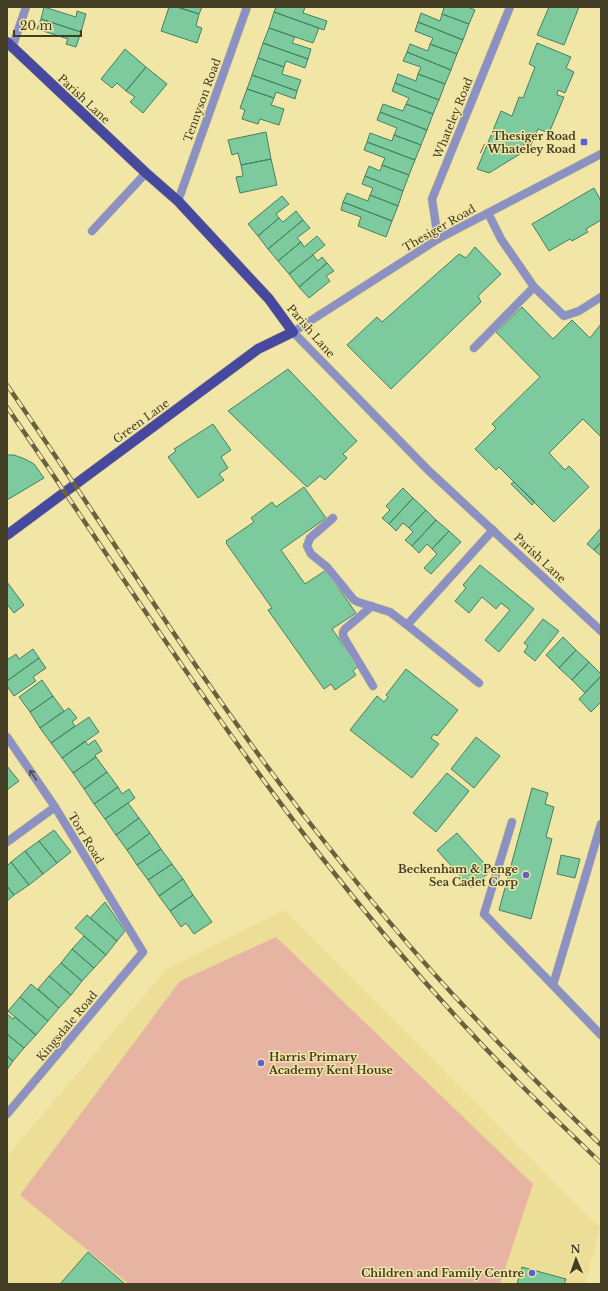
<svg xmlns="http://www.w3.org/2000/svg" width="608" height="1291" font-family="'Libre Baskerville',serif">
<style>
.built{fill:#ecde97}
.green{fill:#e7b4a3}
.building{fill:#7cca9e;stroke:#458160}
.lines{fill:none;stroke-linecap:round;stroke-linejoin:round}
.service-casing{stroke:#cfc48d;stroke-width:9}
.minor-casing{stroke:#cfc48d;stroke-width:9}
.tertiary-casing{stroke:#cfc48d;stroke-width:9}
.primary-casing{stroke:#cfc48d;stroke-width:11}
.service{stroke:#8b91c2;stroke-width:8}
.minor{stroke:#8b91c2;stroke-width:8}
.tertiary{stroke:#8b91c2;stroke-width:8}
.primary{stroke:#47499e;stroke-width:10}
.rail-casing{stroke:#696240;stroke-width:4.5}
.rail{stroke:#f2e6a7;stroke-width:3;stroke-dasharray:9;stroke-linecap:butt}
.oneway{stroke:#514e43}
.poi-dot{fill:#5e5ed6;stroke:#f2e6a7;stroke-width:1.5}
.labels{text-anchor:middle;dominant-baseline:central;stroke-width:3;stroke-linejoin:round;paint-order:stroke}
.street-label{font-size:11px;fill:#423d23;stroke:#f2e6a7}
.poi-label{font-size:11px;font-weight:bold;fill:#423d23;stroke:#f2e6a7;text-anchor:end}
</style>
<rect width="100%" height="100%" fill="#f2e6a7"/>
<path class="built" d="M284 910 600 1228 585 1284H7V1156L167 969Z"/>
<path class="green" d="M276 937 533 1184 500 1284H129L20 1195 180 981Z"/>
<path class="building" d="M44 7 76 17 77 11 86 14 81 32 41 19Z
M169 7H177L199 14 196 26 202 28 197 43 161 31Z
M177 7H202L199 14Z
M276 7H305L303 13 327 21 324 30 274 12Z
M441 7H468L475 10 469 24 442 14 444 8Z
M549 7H579L564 45 537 35Z
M274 12 319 28 313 43 269 28Z
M421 13 440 21 442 14 469 24 463 40 418 22Z
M41 19 81 32 76 47 66 44 68 39 37 29Z
M418 22 463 40 457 54 430 44 433 38 415 31Z
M269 28 295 37 292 43 311 49 308 59 263 43Z
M263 43 308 59 305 68 286 61 284 67 258 58Z
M537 43 571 57 566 68 574 72 565 93 558 90 557 95 564 97 549 133 538 129 530 147 524 144 520 154 489 173 477 169 501 111 512 116 519 97 523 98 535 67 529 64Z
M410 44 428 51 430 44 457 54 451 70 407 52Z
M125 49 146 67 126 91 117 83 112 88 101 79Z
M407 52 451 70 445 84 418 74 421 67 403 61Z
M258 58 284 67 282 74 301 80 297 91 252 75Z
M146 67 167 84 143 113 130 102 135 97 126 91Z
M398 74 416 81 418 74 445 84 439 100 395 83Z
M252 75 297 91 295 99 276 92 274 98 247 89Z
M395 83 439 100 433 114 406 104 409 98 392 91Z
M247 89 274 98 271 105 284 109 279 125 260 119 258 124 242 119 245 110 240 108Z
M383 104 403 111 406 104 433 114 427 130 380 112Z
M380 112 427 130 421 145 394 135 397 128 377 120Z
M266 132 271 159 241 165 238 153 232 155 228 140Z
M370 133 392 141 394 135 421 145 415 160 367 142Z
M367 142 415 160 409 175 382 165 385 158 364 150Z
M271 159 277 185 240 193 236 177 243 176 241 165Z
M382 165 409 175 403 191 365 176 369 166 380 171Z
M365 176 403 191 398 206 370 195 373 188 362 184Z
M594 188 601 201V220L586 229 588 232 572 241 570 239 549 251 532 224Z
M347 193 368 201 370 195 398 206 392 221 343 202Z
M282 196 289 204 276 214 279 218 258 236 248 224Z
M343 202 392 221 386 237 358 226 361 217 341 210Z
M296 211 303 220 268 249 258 236 279 218 283 222Z
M303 220 310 228 297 238 301 242 278 261 268 249Z
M317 236 325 245 289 274 278 261 301 242 304 247Z
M475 247 501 274 478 296 481 302 391 389 347 345 377 317 382 322 459 254 466 258Z
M313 255 318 261 322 257 327 263 299 287 289 274Z
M327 263 334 271 326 276 330 281 309 298 299 287Z
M522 307 553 339 572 320 590 338 601 324V437L583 419 549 453 565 470 569 466 589 487 554 522 499 467 496 470 475 449 496 428 492 424 540 377 496 332Z
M288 369 357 441 343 454 347 458 325 480 320 476 307 487 228 411Z
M213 424 231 450 221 457 228 468 219 474 224 480 198 498 168 457 176 451 174 449Z
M7 455H14L25 459 34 464 44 478 7 500Z
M514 482 535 502 532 505 511 484Z
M304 487 326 518 281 550 305 584 326 570 356 613 332 629 358 666 353 671 356 675 335 690 331 684 324 689 268 610 272 608 226 543 227 542 226 541 254 522 251 518 272 502 276 507Z
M403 488 413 498 389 524 382 518 390 510 386 506Z
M413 498 426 510 409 528 403 523 396 531 389 524Z
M426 510 436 520 412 546 405 540 413 532 409 528Z
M436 520 449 531 432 549 427 544 419 553 412 546Z
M600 529 601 530V542L594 550 587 544Z
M449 531 461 542 431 574 424 568 437 554 432 549Z
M601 542V556L594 550Z
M480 565 534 609 499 652 485 640 510 610 501 603 496 609 482 597 469 613 455 601 466 588 463 585Z
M7 582 24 605 14 613 7 604Z
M543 619 559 631 535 661 524 652 528 646 524 643Z
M563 637 576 650 559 668 546 655Z
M33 649 39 658 7 681V660L16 654 19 659Z
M576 650 589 662 572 680 559 668Z
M39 658 46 668 33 677 36 681 14 696 7 686V681Z
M589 662 601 674V676L585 693 572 680Z
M406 669 458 710 437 736 434 734 431 738 439 744 412 778 350 730 377 696 384 702 388 697 386 695Z
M601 676V702L591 712 579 699Z
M42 680 53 696 30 712 19 697Z
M53 696 64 711 40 728 30 712Z
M69 708 77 718 72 722 75 726 51 743 40 728Z
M89 717 99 732 62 758 51 743Z
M476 737 500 756 474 788 451 769Z
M95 740 102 751 95 755 96 757 73 773 62 758 85 741 88 745Z
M96 757 107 772 84 789 73 773Z
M7 766 19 781 7 790Z
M107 772 118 787 94 804 84 789Z
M447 773 469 791 436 832 413 813Z
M118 787 122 794 129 789 135 798 105 819 94 804Z
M532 788 548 793 545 804 554 807 546 837 552 839 531 919 499 910Z
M128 803 139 818 116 835 105 819Z
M139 818 150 833 127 850 116 835Z
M54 830 71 852 57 863 39 841Z
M150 833 161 849 137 865 127 850Z
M457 833 491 871 471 888 437 850Z
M39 841 57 863 43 874 25 851Z
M161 849 172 864 148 880 137 865Z
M25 851 43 874 29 885 11 862Z
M561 855 580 859 575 878 557 874Z
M11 862 29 885 14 895 7 886V866Z
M172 864 183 879 159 896 148 880Z
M183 879 193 895 170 911 159 896Z
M7 886 14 895 7 901Z
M193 895 212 922 194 934 186 923 181 927 170 911Z
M105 902 125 931 117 941 90 918Z
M87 915 117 941 106 955 75 928Z
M84 936 106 955 94 968 72 949Z
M72 949 94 968 82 981 61 963Z
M61 963 82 981 71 995 49 976Z
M49 976 71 995 59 1008 38 989Z
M31 984 59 1008 48 1021 20 997Z
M20 997 48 1021 36 1035 8 1011Z
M7 1014 13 1019 15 1017 36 1035 24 1048 7 1034Z
M7 1034 24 1048 13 1061 7 1056Z
M7 1056 13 1061 7 1070Z
M88 1252 125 1284H60Z
M522 1267 566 1279 564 1284H517Z"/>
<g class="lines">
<g class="service-casing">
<path id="service" d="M488 213 501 239 534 287 564 316 579 311 601 297
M92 231 146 173
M474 348 534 287
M333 518 310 538 307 546 311 554 327 567 354 600 358 602 390 612 407 625 493 530
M372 606 345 629 343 632V636L373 686
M407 625 479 683
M553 985 601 824"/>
</g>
<g class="minor-casing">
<path id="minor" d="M12 48 26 7
M178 201 247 7
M438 239 432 199 510 7
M7 737 55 807 143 952 7 1114
M512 822 484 914 601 1035
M7 842 55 807"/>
</g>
<g class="tertiary-casing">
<path id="tertiary" d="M601 154 438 239 293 332 429 471 601 631"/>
</g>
<g class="primary-casing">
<path id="primary" d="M7 42 146 173 178 201 269 299 293 332 258 349 7 535"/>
</g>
<use href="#service" class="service"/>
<use href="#minor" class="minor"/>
<use href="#tertiary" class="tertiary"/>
<use href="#primary" class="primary"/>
<g class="rail-casing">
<path id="rail" d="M7 385C106 528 197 676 302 813 358 885 415 956 478 1021 518 1064 559 1104 601 1145
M7 407C111 559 210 714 323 859 384 937 449 1012 518 1082 545 1109 573 1136 601 1163"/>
</g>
<use href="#rail" class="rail"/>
</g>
<defs><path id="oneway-shaft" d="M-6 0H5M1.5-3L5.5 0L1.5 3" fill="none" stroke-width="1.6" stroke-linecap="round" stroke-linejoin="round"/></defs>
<use class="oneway" href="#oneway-shaft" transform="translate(33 775) rotate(-124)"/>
<g class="poi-dot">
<rect x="580" y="138" width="8" height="8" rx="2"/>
<circle cx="526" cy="875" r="4"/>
<circle cx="261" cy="1063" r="4"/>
<circle cx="532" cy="1273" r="4"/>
</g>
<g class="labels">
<g class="street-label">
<text transform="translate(84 99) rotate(43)">Parish Lane</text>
<text transform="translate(202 100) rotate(-70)">Tennyson Road</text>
<text transform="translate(453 118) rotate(-68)">Whateley Road</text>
<text transform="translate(439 228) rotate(-30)">Thesiger Road</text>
<text transform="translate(311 331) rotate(49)">Parish Lane</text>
<text transform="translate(141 421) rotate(-36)">Green Lane</text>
<text transform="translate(540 558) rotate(43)">Parish Lane</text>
<text transform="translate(86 838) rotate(59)">Torr Road</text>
<text transform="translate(67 1026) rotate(-50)">Kingsdale Road</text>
</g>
<g class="poi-label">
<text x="576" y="136">Thesiger Road<tspan x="576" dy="13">/ Whateley Road</tspan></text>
<text x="518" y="869">Beckenham &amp; Penge<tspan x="518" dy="13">Sea Cadet Corp</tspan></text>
<text x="269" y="1057" text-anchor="start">Harris Primary<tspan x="269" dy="13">Academy Kent House</tspan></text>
<text x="524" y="1273">Children and Family Centre</text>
</g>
</g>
<rect width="608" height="1291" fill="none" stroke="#423d23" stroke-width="16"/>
<g transform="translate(576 1259) rotate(358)" stroke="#f2e6a7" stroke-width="3" paint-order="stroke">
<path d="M0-3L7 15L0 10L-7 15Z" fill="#423d23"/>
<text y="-6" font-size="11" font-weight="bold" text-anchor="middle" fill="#423d23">N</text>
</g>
<path d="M14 30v6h67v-6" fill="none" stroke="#423d23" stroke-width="2"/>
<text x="20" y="30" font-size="12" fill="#423d23" stroke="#f2e6a7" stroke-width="3" paint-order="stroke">20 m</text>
</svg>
